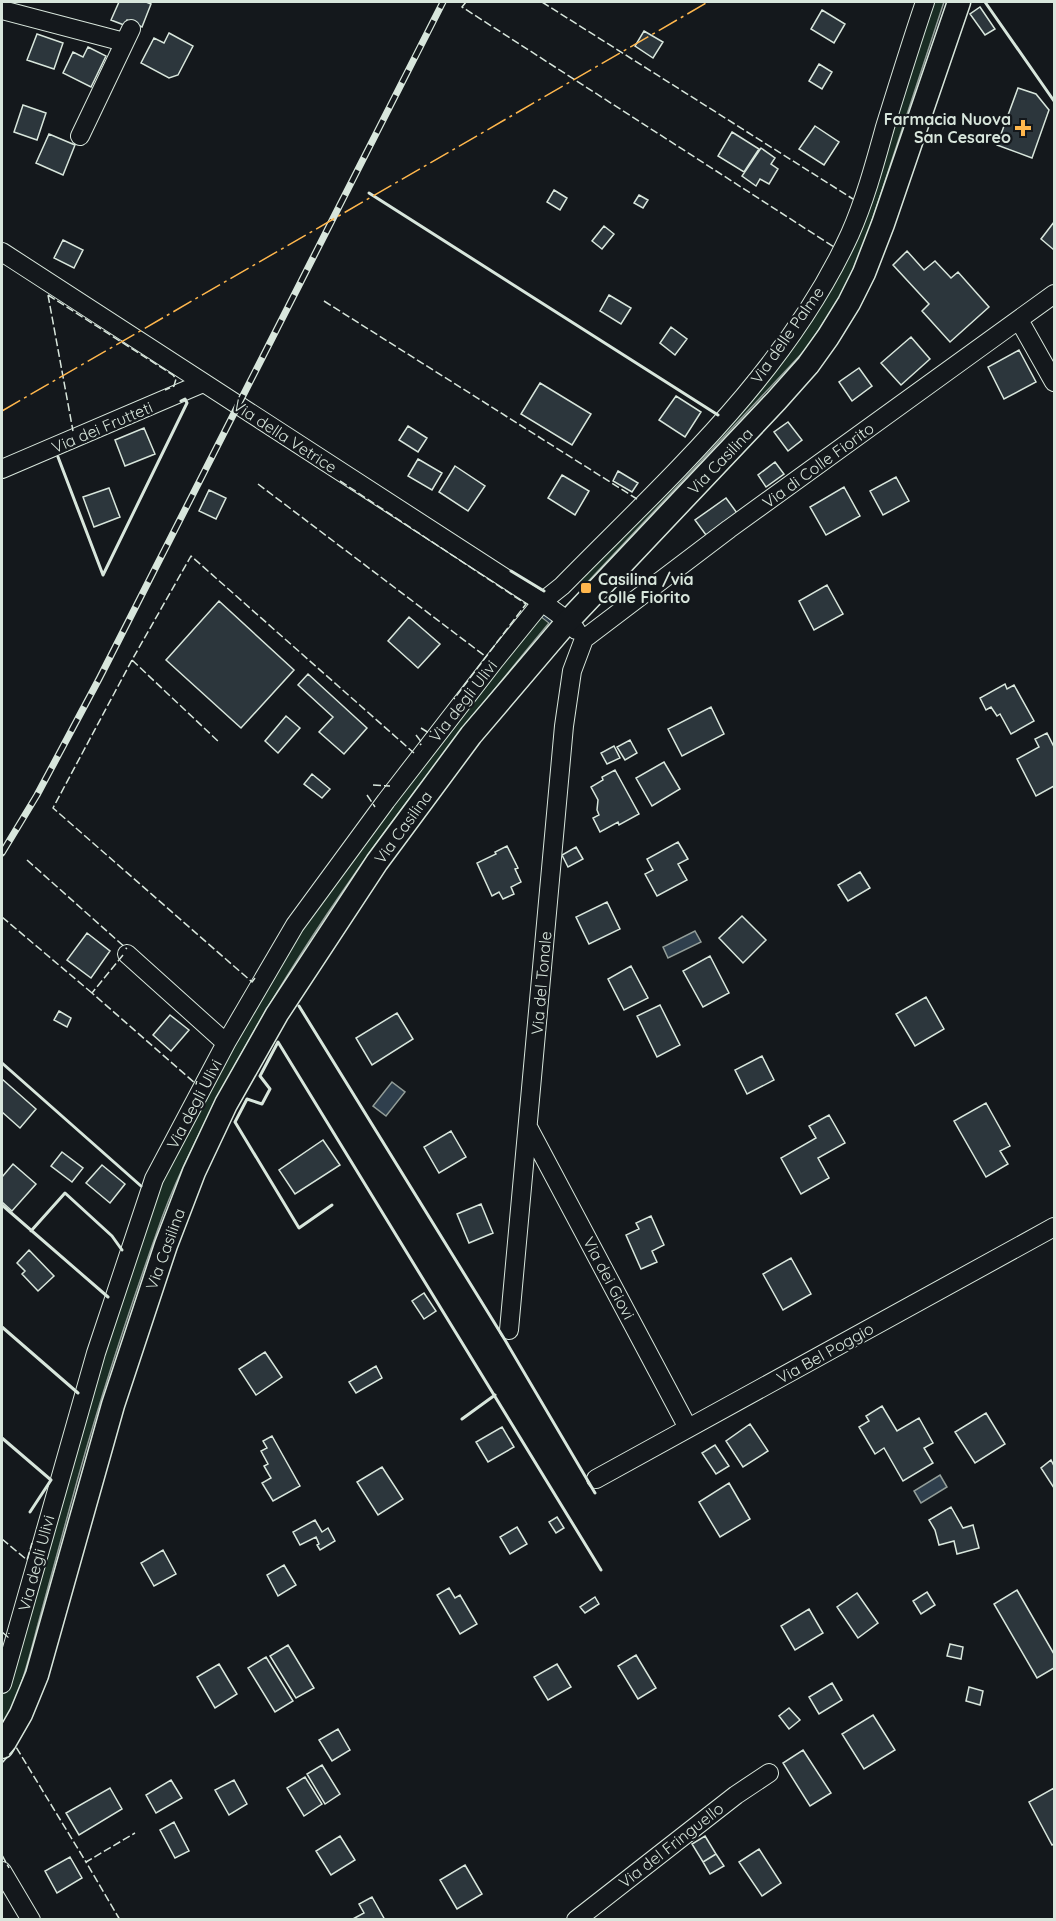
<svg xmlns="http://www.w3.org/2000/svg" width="1056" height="1921" font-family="Quicksand,sans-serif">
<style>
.green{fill:#1a2d24;stroke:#939e99;stroke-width:1.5}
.water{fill:#2f3f4d;stroke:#939e99;stroke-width:1.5}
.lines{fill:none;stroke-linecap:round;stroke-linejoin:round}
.stream{stroke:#2f3f4d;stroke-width:4.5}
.building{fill:#2c363c;stroke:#d8e6dc;stroke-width:1.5}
.minor-casing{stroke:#d8e6dc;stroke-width:20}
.major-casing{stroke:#d8e6dc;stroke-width:25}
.minor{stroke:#14181c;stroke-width:18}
.major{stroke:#14181c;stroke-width:22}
.rail-casing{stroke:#d8e6dc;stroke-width:7}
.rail{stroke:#14181c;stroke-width:4.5;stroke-dasharray:14;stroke-linecap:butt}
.fence{stroke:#d8e6dc;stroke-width:1.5;stroke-dasharray:8 3;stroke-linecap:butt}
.wall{stroke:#d8e6dc;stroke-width:3}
.power{stroke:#ffb74d;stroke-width:1.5;stroke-dasharray:21 4.5 3 4.5;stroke-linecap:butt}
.poi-dot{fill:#ffb74d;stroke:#14181c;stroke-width:2}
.labels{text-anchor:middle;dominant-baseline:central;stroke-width:4.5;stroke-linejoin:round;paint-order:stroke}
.poi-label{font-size:16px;font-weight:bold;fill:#d8e6dc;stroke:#14181c;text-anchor:end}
.street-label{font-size:16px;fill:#d8e6dc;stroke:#14181c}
</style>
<rect width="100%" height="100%" fill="#14181c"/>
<path class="green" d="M928 2H944L868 233 844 292 806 349 584 586 577 579 726 423 832 275Z
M539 615 549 623C427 770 308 924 219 1095 196 1140 173 1184 157 1232 125 1322 95 1414 70 1507 59 1547 48 1588 37 1628 28 1663 19 1697 2 1728V1688L82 1419 157 1188 256 998 337 876Z"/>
<path class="water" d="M695 931 701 942 668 958 663 947Z
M392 1082 405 1092 386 1116 373 1106Z
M940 1475 947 1487 921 1503 914 1491Z"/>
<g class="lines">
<path class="stream" d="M541 613 550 620"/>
</g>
<path class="building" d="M119 2H146L151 4 142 27 127 20 124 25 111 20Z
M980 7 995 29 985 35 970 14Z
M822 10 845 24 834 43 811 29Z
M644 31 663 42 653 58 635 46Z
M169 33 193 46 178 75 169 78 141 63 154 38 164 43Z
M37 34 63 43 54 69 27 60Z
M88 47 106 56 91 87 63 73 73 52 83 57Z
M819 64 832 72 822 89 809 81Z
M1018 88 1036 94 1049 110 1032 158 997 145Z
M23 105 46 113 37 140 14 132Z
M815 126 839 142 824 165 799 149Z
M732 132 759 149 744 172 718 156Z
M49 134 75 145 63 175 36 163Z
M761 148 775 158 771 164 778 169 769 184 760 179 756 186 742 176Z
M554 190 567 198 560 210 547 202Z
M639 195 648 200 643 208 634 203Z
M1054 222V250L1041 239Z
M604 226 614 234 602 249 592 241Z
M63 240 83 250 74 268 54 258Z
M907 251 924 270 935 261 951 278 958 272 989 307 950 342 922 311 929 304 893 265Z
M609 295 631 308 621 324 600 311Z
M671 327 687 339 675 355 660 343Z
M911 337 930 359 901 385 881 363Z
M1019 350 1036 382 1004 399 988 367Z
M859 368 872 386 852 401 839 382Z
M540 383 591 414 572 445 521 414Z
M676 396 701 412 685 437 659 420Z
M788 422 802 440 788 451 774 432Z
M408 426 427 438 418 452 399 440Z
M144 428 155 454 125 466 115 440Z
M418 459 442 473 432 490 408 476Z
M775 462 784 474 766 487 758 475Z
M455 466 485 486 468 511 439 492Z
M618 471 638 483 632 492 613 481Z
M562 475 589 491 575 515 548 498Z
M896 477 909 501 883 515 870 491Z
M844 487 860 516 826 535 810 507Z
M109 488 120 517 94 527 83 497Z
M209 490 226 498 216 519 199 511Z
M726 498 737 513 706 535 695 520Z
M827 585 843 614 814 630 799 601Z
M219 601 294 670 241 728 166 660Z
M409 617 440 644 418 668 388 641Z
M308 674 367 728 344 754 319 732 333 717 298 685Z
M1005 684 1007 689 1014 685 1034 721 1011 734 1000 714 997 716 991 707 986 710 980 698Z
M711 707 724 734 682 756 668 729Z
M286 716 300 728 278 753 265 741Z
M1047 733 1054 747V786L1036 796 1017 759 1039 747 1035 739Z
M630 740 637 753 625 760 617 747Z
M614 746 620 758 607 764 601 753Z
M664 762 680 789 652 806 636 778Z
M615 770 639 814 619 825 618 822 600 832 593 818 599 815 597 810 598 800 591 787 603 780 602 777Z
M312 774 330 789 322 798 304 784Z
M678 842 688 859 678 864 687 880 657 896 645 874 653 870 647 859Z
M507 846 518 868 515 869 521 882 511 887 514 894 503 899 499 892 492 896 477 863 496 854 495 852Z
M576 847 583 859 568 867 562 855Z
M860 872 870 888 848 901 838 885Z
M607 902 620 929 589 944 576 917Z
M742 916 766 940 743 963 719 938Z
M87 933 110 951 91 978 67 960Z
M710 956 729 993 703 1007 683 971Z
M631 966 648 998 624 1010 608 979Z
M926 997 944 1029 915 1046 896 1014Z
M660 1005 680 1045 657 1057 637 1016Z
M59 1011 71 1018 67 1027 54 1020Z
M397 1013 413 1039 372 1065 356 1038Z
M170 1015 189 1030 171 1051 153 1035Z
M762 1056 774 1080 747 1094 735 1070Z
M2 1079 36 1109 20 1128 2 1112Z
M986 1103 1010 1146 1000 1151 1008 1164 986 1177 954 1121Z
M829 1115 845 1143 818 1158 829 1178 801 1194 781 1158 816 1138 809 1126Z
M451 1131 466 1157 439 1173 424 1147Z
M323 1140 340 1165 295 1194 279 1170Z
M62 1152 83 1168 72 1182 51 1166Z
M13 1164 36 1184 12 1211 2 1202V1177Z
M102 1165 125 1184 110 1203 86 1183Z
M481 1204 493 1233 469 1243 457 1214Z
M651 1216 664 1245 652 1251 657 1262 641 1269 626 1235 639 1229 636 1223Z
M29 1250 54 1276 38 1291 22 1274 25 1271 17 1263Z
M791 1258 811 1294 783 1310 763 1274Z
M424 1293 436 1311 424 1319 412 1301Z
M265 1352 282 1377 256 1395 239 1369Z
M376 1366 382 1378 356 1393 349 1382Z
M882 1406 897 1431 919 1418 933 1443 924 1448 933 1463 903 1481 884 1448 875 1454 859 1427 869 1421 866 1416Z
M986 1413 1005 1444 975 1463 955 1432Z
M750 1424 768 1451 743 1467 726 1441Z
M502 1427 514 1447 488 1462 476 1442Z
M272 1436 300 1486 273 1501 262 1483 271 1478 264 1466 268 1464 261 1451 267 1448 263 1441Z
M715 1445 729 1466 716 1474 702 1453Z
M1051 1460 1054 1466V1488L1041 1468Z
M382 1467 403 1499 378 1515 357 1482Z
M729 1483 750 1519 720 1537 699 1502Z
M951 1507 963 1528 973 1525 979 1548 957 1554 954 1541 939 1545 935 1530 929 1520Z
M557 1517 564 1528 556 1533 549 1522Z
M315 1520 322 1532 328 1528 335 1541 320 1550 317 1545 319 1544 316 1537 300 1545 293 1532Z
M517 1527 527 1544 510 1554 500 1537Z
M163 1550 176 1574 154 1586 141 1563Z
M284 1565 296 1585 278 1596 267 1575Z
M449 1588 455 1598 460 1595 477 1624 460 1634 437 1595Z
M1017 1590 1054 1654V1668L1037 1678 994 1604Z
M927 1592 935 1605 921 1614 913 1601Z
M857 1593 878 1623 858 1638 837 1607Z
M595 1597 599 1604 585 1613 580 1607Z
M809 1609 823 1633 795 1650 781 1626Z
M950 1644 963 1647 961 1659 947 1656Z
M288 1645 314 1688 296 1698 270 1656Z
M636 1655 656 1688 638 1699 618 1666Z
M266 1657 293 1701 275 1712 248 1668Z
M219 1664 237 1694 215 1708 197 1677Z
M557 1664 571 1687 548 1700 534 1677Z
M832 1683 842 1700 819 1714 809 1697Z
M969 1687 983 1691 980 1705 966 1701Z
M789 1708 800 1720 789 1729 779 1716Z
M873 1715 895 1750 864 1769 842 1734Z
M338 1729 350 1750 332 1761 319 1740Z
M803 1750 831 1793 810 1806 783 1763Z
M322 1765 340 1794 325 1804 307 1774Z
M305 1777 322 1804 304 1816 287 1788Z
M171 1780 182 1798 156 1813 146 1795Z
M234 1780 247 1804 229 1815 215 1790Z
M110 1788 122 1809 79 1835 66 1813Z
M1054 1788V1844L1052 1845 1029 1802Z
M174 1822 189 1851 175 1858 160 1830Z
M340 1836 355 1860 331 1875 316 1851Z
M705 1836 716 1854 703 1862 692 1844Z
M759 1849 781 1883 762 1896 739 1862Z
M716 1854 724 1866 710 1874 703 1862Z
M70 1857 82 1878 57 1893 45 1871Z
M465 1865 482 1894 457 1909 440 1880Z
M372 1897 385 1920H351L364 1913 359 1904Z"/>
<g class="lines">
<g class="minor-casing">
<path id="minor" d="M2 10 124 42
M80 136 131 29
M2 252 542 602 568 621 576 630
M1019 320 1054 382
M2 469 203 383
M127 954 226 1043
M529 1129 688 1428
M509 1330 564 726 572 671 584 639 729 529 1054 294
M596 1479 1054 1227
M2 1684 96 1353 154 1179 226 1043 295 925 386 801 495 660 542 602 562 586C667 479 786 374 850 234 865 200 875 163 885 127 898 85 911 43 925 2
M2 1871 31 1920
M576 1920 736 1795 769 1773"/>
</g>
<g class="major-casing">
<path id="major" d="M2 1747 21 1714 37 1675 113 1405 166 1245 194 1172 226 1104 277 1014 377 862 471 735 568 621 776 401 808 365 828 337 849 303 864 273 883 224 959 2"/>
</g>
<use href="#minor" class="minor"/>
<use href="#major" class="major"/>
<g class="rail-casing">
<path id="rail" d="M2 853 37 795 99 679 443 2"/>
</g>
<use href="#rail" class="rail"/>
<path class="fence" d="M466 2 462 7 834 247
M542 2 853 199
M48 295 173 375 176 379 174 386 165 390
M48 295 73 431
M324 301 637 499
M340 481 526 604 454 699
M258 484 485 656
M132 660 220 743
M421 728 429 733 431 731
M416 735 422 743 420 745
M373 785 390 786
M367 795 375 807
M27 860 127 949
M2 917 92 993
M123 955 92 993 196 1084 197 1081
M255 978 252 982 53 808 132 660 191 556 414 753
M2 1539 27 1560 32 1543
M2 1632 8 1637 9 1633
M2 1763 16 1747 86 1862
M2 1855 9 1868
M120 1920 86 1862 135 1833"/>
<path class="wall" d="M985 2 1054 101
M369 193 718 415
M58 457 103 575 187 403 185 399 181 401
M511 571 544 591
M299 1006 505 1340 595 1493
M2 1063 141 1186
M2 1205 108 1297
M332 1205 299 1228 235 1122 247 1099 262 1104 270 1089 260 1076 278 1042 601 1570
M31 1231 65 1193 112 1236 122 1250
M2 1327 78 1393
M462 1419 495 1395
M2 1438 51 1480 30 1512"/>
<path class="power" d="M2 411 708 2"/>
</g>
<g class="poi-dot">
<path d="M1020 119h6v6h6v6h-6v6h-6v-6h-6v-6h6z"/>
<rect x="580" y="582" width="12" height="12" rx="3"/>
</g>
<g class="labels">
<g class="poi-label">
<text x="1011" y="119">Farmacia Nuova<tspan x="1011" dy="18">San Cesareo</tspan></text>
<text x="598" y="579" text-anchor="start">Casilina /via<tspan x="598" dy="18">Colle Fiorito</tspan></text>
</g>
<g class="street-label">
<text transform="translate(787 335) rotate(-55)">Via delle Palme</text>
<text transform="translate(102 427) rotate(-23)">Via dei Frutteti</text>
<text transform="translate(285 436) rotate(33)">Via della Vetrice</text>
<text transform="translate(720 461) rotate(-46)">Via Casilina</text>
<text transform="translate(818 465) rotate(-36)">Via di Colle Fiorito</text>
<text transform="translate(463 701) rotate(-52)">Via degli Ulivi</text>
<text transform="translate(403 827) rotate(-54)">Via Casilina</text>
<text transform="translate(541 983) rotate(-85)">Via del Tonale</text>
<text transform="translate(194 1104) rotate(-62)">Via degli Ulivi</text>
<text transform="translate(165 1249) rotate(-70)">Via Casilina</text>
<text transform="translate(609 1278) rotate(62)">Via dei Giovi</text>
<text transform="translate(825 1353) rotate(-29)">Via Bel Poggio</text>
<text transform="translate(36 1563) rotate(-75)">Via degli Ulivi</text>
<text transform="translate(671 1845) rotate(-38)">Via del Fringuello</text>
</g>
</g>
<rect width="1056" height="1921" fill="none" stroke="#d8e6dc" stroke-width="6"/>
</svg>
